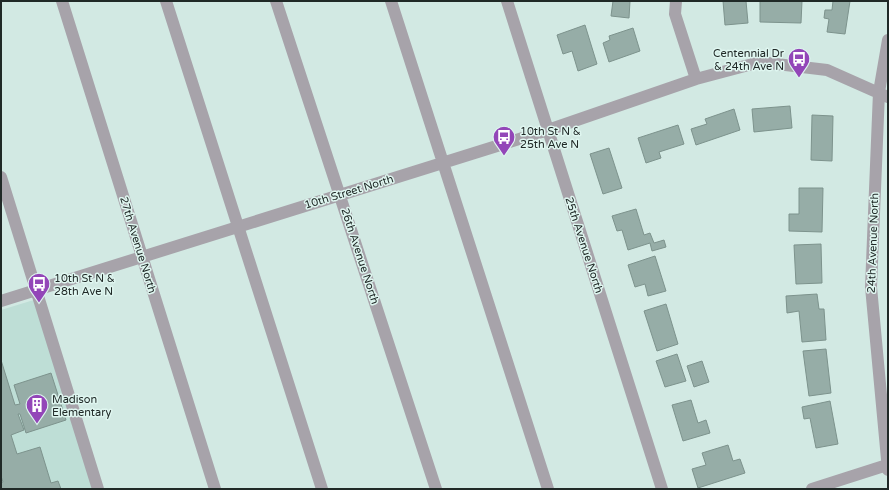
<svg xmlns="http://www.w3.org/2000/svg" width="889" height="490" font-family="'Varela Round',sans-serif">
<style>
.built{fill:#beded6}
.building{fill:#96ada7;stroke:#7d938d}
.lines{fill:none;stroke-linecap:round;stroke-linejoin:round}
.minor{stroke:#a7a3aa;stroke-width:12}
.labels{text-anchor:middle;dominant-baseline:central;stroke-width:3;stroke-linejoin:round;paint-order:stroke}
.poi-label{font-size:11px;fill:#202927;stroke:#dff6f0;text-anchor:start}
.street-label{font-size:11px;fill:#202927;stroke:#dff6f0}
</style>
<rect width="100%" height="100%" fill="#d2e9e3"/>
<path class="built" d="M37 299 97 489H1V310Z"/>
<path class="building" d="M613 1H630L629 18 611 16Z
M723 1H746L748 23 725 25Z
M760 1H802L801 23 760 22Z
M833 1H850L845 34 827 32 829 19 824 18 825 10H832Z
M585 25 597 64 578 71 572 51 563 54 557 35Z
M633 28 640 51 609 62 603 43 610 40 609 36Z
M790 106 792 128 754 132 752 109Z
M734 109 740 130 696 145 691 129 707 124 705 119Z
M812 115 833 116 832 161 811 160Z
M678 125 684 144 659 152 661 158 646 163 638 138Z
M609 148 622 188 603 194 590 154Z
M799 188H823L822 232 789 231V214H799Z
M636 209 644 235 650 233 654 243 664 240 666 247 652 251 650 243 628 250 622 230 617 231 612 216Z
M821 244 822 283 796 284 794 245Z
M655 256 666 291 648 296 645 284 635 287 628 265Z
M817 294 819 309H824L826 340 802 342 799 311 787 313 786 296Z
M666 304 678 344 657 351 644 311Z
M826 349 831 393 809 396 803 351Z
M677 354 686 381 665 387 656 361Z
M1 360 15 405 20 404 14 385 51 373 66 420 26 433 20 414H18L24 430 11 435 17 454 40 447 51 483 58 481 61 489H1V483L3 482 1 476Z
M702 361 709 382 694 387 687 366Z
M691 400 698 423 706 420 710 433 683 441 672 405Z
M830 401 838 444 816 448 810 418 804 419 802 407Z
M728 445 733 461 740 459 745 473 698 488 692 469 706 465 702 453Z"/>
<g class="lines">
<path class="minor" d="M62 1 215 489
M166 1 322 489
M276 1 436 489
M391 1 548 489
M507 1 662 489
M676 1 675 14 696 79
M888 40 879 92 871 287 888 470
M1 177 98 489
M1 301 548 130 696 79 760 62 827 70 888 97
M812 489 887 465"/>
</g>
<defs>
<g id="bus-pin" transform="scale(1.15)"><path d="M0 17L-7.5 6A9.5 9.5 0 1 1 7.5 6Z" fill="#9346b8" stroke="#dff6f0"/><path d="M-5-6H5V4H4V6H2V4H-2V6H-4V4H-5ZM-3.5-4V0h7V-4ZM-3.5 1.2v1.5H-2V1.2ZM2 1.2v1.5H3.5V1.2Z" fill="#fff"/></g>
<g id="building-pin" transform="scale(1.15)"><path d="M0 17L-7.5 6A9.5 9.5 0 1 1 7.5 6Z" fill="#9346b8" stroke="#dff6f0"/><path d="M-4-6H4V6H1V3H-1V6H-4ZM-2.5-4.3h1.7v1.8h-1.7ZM.8-4.3h1.7v1.8H.8ZM-2.5-1h1.7V.8h-1.7ZM.8-1h1.7V.8H.8Z" fill="#fff"/></g>
</defs>
<g fill-rule="evenodd">
<use href="#bus-pin" x="799" y="59"/>
<use href="#bus-pin" x="504" y="137"/>
<use href="#bus-pin" x="39" y="284"/>
<use href="#building-pin" x="37" y="405"/>
</g>
<g class="labels">
<g class="poi-label">
<text x="784" y="53" text-anchor="end">Centennial Dr<tspan x="784" dy="13">&amp; 24th Ave N</tspan></text>
<text x="520" y="131">10th St N &amp;<tspan x="520" dy="13">25th Ave N</tspan></text>
<text x="54" y="278">10th St N &amp;<tspan x="54" dy="13">28th Ave N</tspan></text>
<text x="52" y="399">Madison<tspan x="52" dy="13">Elementary</tspan></text>
</g>
<g class="street-label">
<text transform="translate(349 192) rotate(-17)">10th Street North</text>
<text transform="translate(873 243) rotate(-88)">24th Avenue North</text>
<text transform="translate(138 245) rotate(73)">27th Avenue North</text>
<text transform="translate(584 245) rotate(72)">25th Avenue North</text>
<text transform="translate(360 256) rotate(72)">26th Avenue North</text>
</g>
</g>
<rect width="889" height="490" fill="none" stroke="#202927" stroke-width="4"/>
</svg>
